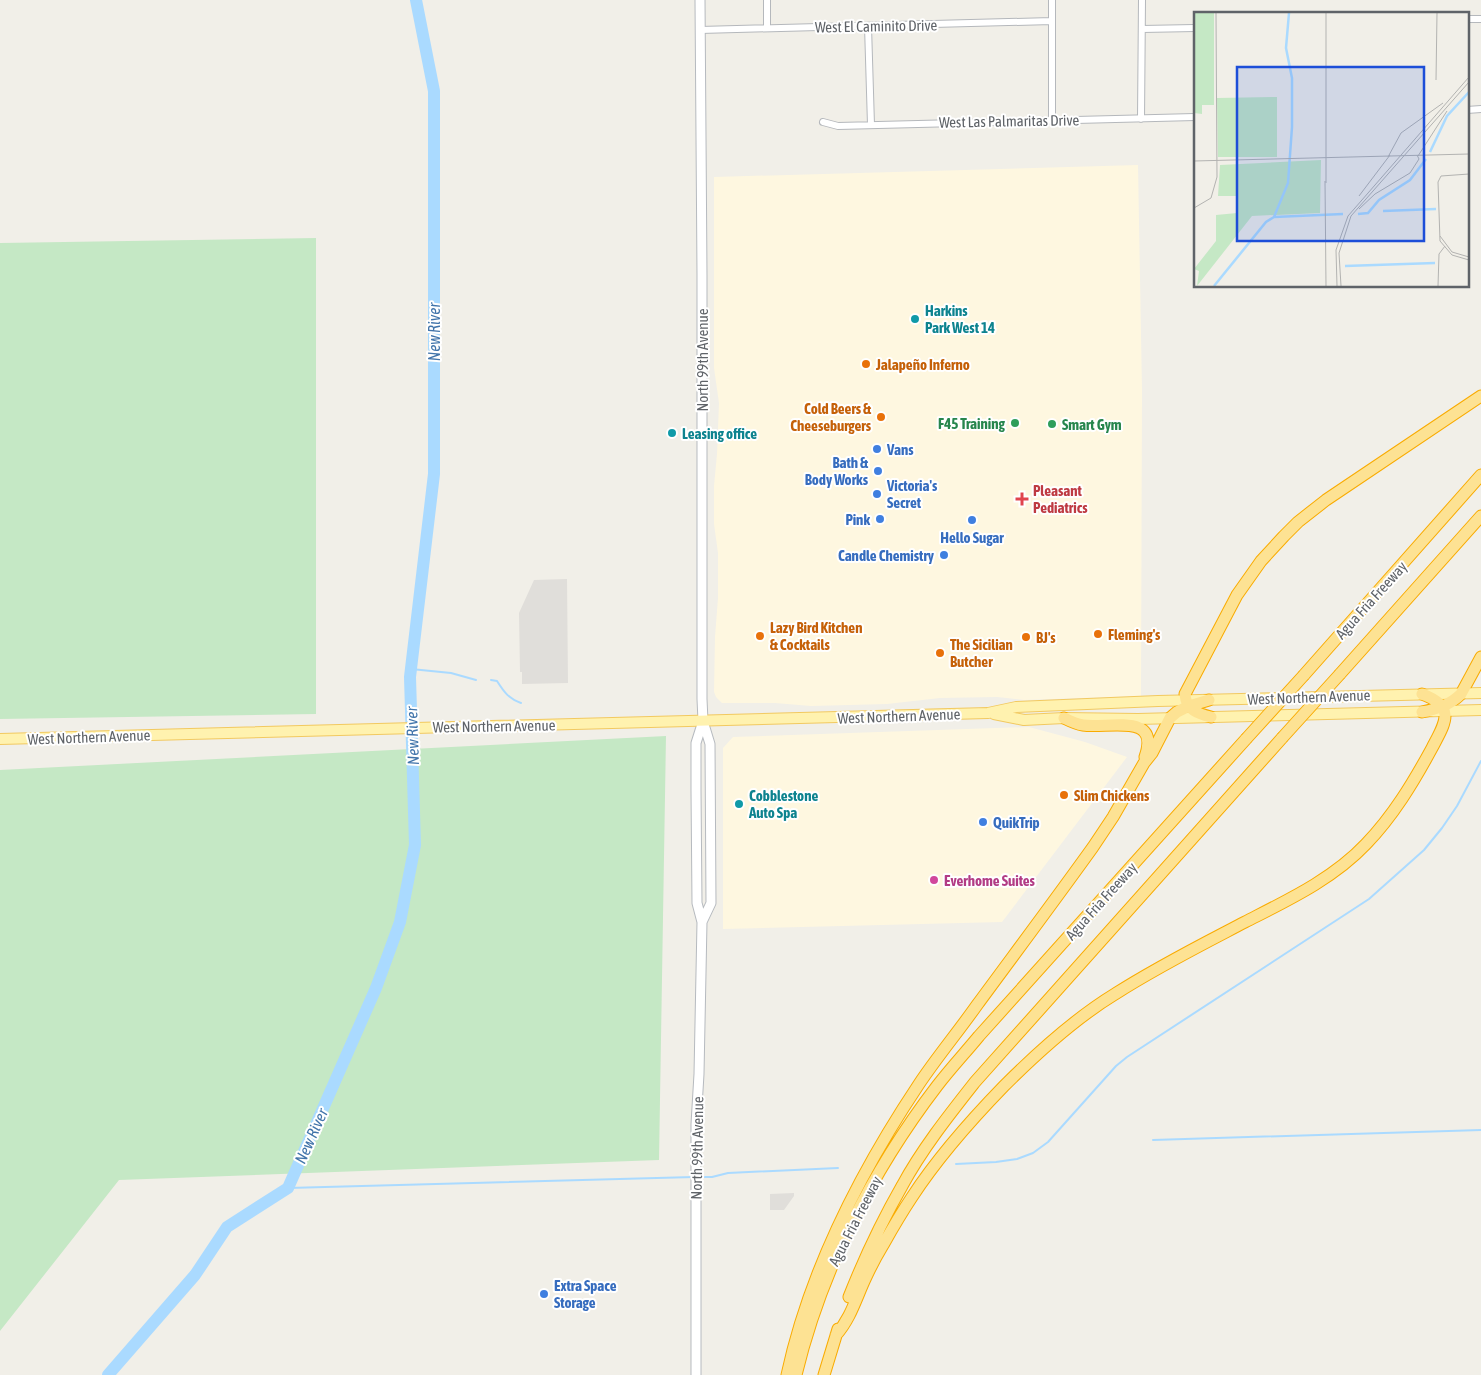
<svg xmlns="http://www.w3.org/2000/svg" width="1481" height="1375" font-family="'Asap Condensed',sans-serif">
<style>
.commercial{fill:#fef7e0}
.industrial{fill:#e0deda}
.green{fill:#c5e8c5}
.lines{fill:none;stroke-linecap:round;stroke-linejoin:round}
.stream{stroke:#aadaff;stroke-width:2}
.river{stroke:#aadaff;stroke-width:12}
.street-casing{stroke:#b5b8bc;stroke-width:8}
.secondary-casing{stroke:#b6babf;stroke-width:11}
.primary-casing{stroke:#f2c960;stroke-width:12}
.highway-casing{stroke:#f9ab00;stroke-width:13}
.street{stroke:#fff;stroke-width:6}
.secondary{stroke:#fff;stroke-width:9}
.primary{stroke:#fff2af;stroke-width:10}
.highway{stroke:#fde293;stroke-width:11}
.highway-bridge-casing{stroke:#f9ab00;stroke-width:13;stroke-linecap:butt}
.highway-bridge{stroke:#fde293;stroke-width:11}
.culture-dot{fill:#0f9aa8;stroke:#fff;stroke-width:2}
.food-dot{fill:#e8710a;stroke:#fff;stroke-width:2}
.leisure-dot{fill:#2e9e5b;stroke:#fff;stroke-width:2}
.shop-dot{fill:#3f7fe0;stroke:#fff;stroke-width:2}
.health-dot{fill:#e0444e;stroke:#fff;stroke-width:2}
.hotel-dot{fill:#d1479c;stroke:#fff;stroke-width:2}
.labels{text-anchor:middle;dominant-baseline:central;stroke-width:4;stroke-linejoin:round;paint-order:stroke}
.street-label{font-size:15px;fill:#5f6368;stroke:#fff}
.culture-label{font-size:15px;font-weight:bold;fill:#0d838f;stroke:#fff;text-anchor:start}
.food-label{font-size:15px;font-weight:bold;fill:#c56008;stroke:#fff;text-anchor:start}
.leisure-label{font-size:15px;font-weight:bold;fill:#27864d;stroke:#fff;text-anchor:end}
.shop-label{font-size:15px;font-weight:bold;fill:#366cbe;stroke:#fff;text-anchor:start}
.health-label{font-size:15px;font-weight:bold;fill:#be3a42;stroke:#fff;text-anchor:start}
.hotel-label{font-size:15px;font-weight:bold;fill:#b23c85;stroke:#fff;text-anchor:start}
.water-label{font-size:16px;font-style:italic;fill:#4174aa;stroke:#fff}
.inset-river{fill:none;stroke:#aadaff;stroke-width:2.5}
.inset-road{fill:none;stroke:#b3b3b1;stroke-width:1}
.view{fill:#1d4ed8;fill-opacity:0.15;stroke:#1d4ed8;stroke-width:2.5}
.inset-edge{fill:none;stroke:#5f6368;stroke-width:2.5}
</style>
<rect width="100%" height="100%" fill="#f1efe8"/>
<path class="commercial" d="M1138 165 1142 390 1141 696 1024 700 997 697 940 698 887 704 811 706 775 703H722L716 697 714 692 715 637 718 598V553L714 524V486L717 454 719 403 714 368V177Z
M1029 727 1085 742 1127 757 1002 922 723 929V748L733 737Z"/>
<path class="industrial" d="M567 579 568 683 522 684V672H520L519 613 534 580Z
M794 1193V1196L784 1210H770V1194Z"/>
<path class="green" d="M316 238V714L0 719V243Z
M666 736 659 1160 119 1180 0 1331V770Z"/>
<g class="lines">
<path class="stream" d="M411 669 451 673 476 680
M491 680 497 681C504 692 509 699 521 703
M1153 1140 1481 1130
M956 1164 996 1162 1017 1159 1033 1153 1048 1142 1116 1066 1127 1057 1369 899 1424 850 1442 828 1457 806 1481 761
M699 1177H712L728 1173 838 1168
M288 1188 694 1177"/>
<path class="river" d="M108 1375 195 1275 227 1227 288 1188 376 988 400 922 415 845 410 677 434 474V91L416 0"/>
<g class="street-casing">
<path id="street" d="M767 0V28
M1052 0V120
M1467 19H1481
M868 26 871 125
M1142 29 1195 28
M700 30 1052 21
M1467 110 1481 109
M1141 119 1142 0
M823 122 838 126 1195 117"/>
</g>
<g class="secondary-casing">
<path id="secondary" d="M700 0 702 275V699L703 721 710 744 711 903 702 922
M696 1375V1124L699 1074 702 922 697 903 696 791V743L703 721"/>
</g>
<g class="primary-casing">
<path id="primary" d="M994 714 1024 720 1064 718 1138 719 1481 710
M0 739 988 713 1016 707 1158 701 1481 693"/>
</g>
<g class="highway-casing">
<path id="highway" d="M1340 674 1481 516
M1304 675 1481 475
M1422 712C1437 709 1450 705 1461 694L1481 657
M1211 717C1198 714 1186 710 1185 694L1237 595 1261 561 1284 536 1298 522 1326 500 1481 396
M1064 718C1070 721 1076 724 1083 725 1107 729 1161 711 1145 757
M849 1297C864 1259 882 1221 902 1186 922 1149 949 1115 975 1082L1282 738
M836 1335C851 1318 856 1298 866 1277 871 1266 877 1255 883 1245 892 1229 902 1212 912 1197 938 1157 971 1120 1004 1086 1038 1052 1074 1019 1115 994 1157 967 1201 945 1245 922 1288 900 1333 879 1366 844 1393 816 1413 783 1432 748 1445 723 1457 707 1422 694
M787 1375C809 1273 861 1171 919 1084 937 1057 958 1032 977 1005 1016 952 1055 900 1093 847L1113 817 1144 763 1152 753 1170 718 1177 712 1189 706 1209 700
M796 1375C821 1271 872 1171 937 1086 950 1069 965 1053 979 1036L1246 739
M824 1375 838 1329"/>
</g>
<use href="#street" class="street"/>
<use href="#secondary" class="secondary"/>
<use href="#primary" class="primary"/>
<use href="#highway" class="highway"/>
<g class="highway-bridge-casing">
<path id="highway-bridge" d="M1282 738 1340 674
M1246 739 1304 675"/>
</g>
<use href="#highway-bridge" class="highway-bridge"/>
</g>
<g class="culture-dot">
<circle cx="915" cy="319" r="5"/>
<circle cx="672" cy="433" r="5"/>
<circle cx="739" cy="804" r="5"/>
</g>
<g class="food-dot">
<circle cx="866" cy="364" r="5"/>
<circle cx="881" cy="417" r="5"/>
<circle cx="1098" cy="634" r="5"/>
<circle cx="760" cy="636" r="5"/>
<circle cx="1026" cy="637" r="5"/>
<circle cx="940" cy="653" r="5"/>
<circle cx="1064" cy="795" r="5"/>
</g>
<g class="leisure-dot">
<circle cx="1015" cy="423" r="5"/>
<circle cx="1052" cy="424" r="5"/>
</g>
<g class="shop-dot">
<circle cx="877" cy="449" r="5"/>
<circle cx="878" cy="471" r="5"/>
<circle cx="877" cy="494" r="5"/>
<circle cx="880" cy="519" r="5"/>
<circle cx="972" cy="520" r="5"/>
<circle cx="944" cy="555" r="5"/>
<circle cx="983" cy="822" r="5"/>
<circle cx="544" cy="1294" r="5"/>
</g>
<path class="health-dot" d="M1019.5 491.5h5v5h5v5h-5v5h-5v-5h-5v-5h5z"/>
<circle class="hotel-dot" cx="934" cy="880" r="5"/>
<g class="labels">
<g class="street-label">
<text transform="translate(876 26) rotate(-1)">West El Caminito Drive</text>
<text transform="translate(1009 121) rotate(-1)">West Las Palmaritas Drive</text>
<text transform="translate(702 360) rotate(-90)">North 99th Avenue</text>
<text transform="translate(1371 600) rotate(-48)">Agua Fria Freeway</text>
<text transform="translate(1309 697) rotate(-2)">West Northern Avenue</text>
<text transform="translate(899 716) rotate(-2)">West Northern Avenue</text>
<text transform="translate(494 726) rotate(-1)">West Northern Avenue</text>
<text transform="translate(89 737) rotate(-2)">West Northern Avenue</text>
<text transform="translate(1101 901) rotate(-48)">Agua Fria Freeway</text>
<text transform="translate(697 1148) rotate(-89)">North 99th Avenue</text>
<text transform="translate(855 1221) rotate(-63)">Agua Fria Freeway</text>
</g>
<g class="culture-label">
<text x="925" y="310">Harkins<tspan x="925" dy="17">Park West 14</tspan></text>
<text x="682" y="433">Leasing office</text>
<text x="749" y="795">Cobblestone<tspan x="749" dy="17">Auto Spa</tspan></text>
</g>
<g class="food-label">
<text x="876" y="364">Jalapeño Inferno</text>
<text x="871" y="408" text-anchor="end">Cold Beers &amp;<tspan x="871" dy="17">Cheeseburgers</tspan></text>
<text x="770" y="627">Lazy Bird Kitchen<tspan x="770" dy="17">&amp; Cocktails</tspan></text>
<text x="1108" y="634">Fleming's</text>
<text x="1036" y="637">BJ's</text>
<text x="950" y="644">The Sicilian<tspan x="950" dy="17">Butcher</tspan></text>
<text x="1074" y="795">Slim Chickens</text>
</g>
<g class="leisure-label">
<text x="1005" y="423">F45 Training</text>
<text x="1062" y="424" text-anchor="start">Smart Gym</text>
</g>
<g class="shop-label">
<text x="887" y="449">Vans</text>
<text x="868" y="462" text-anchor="end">Bath &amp;<tspan x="868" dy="17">Body Works</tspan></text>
<text x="887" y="485">Victoria's<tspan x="887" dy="17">Secret</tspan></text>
<text x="870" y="519" text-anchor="end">Pink</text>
<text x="972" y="537" text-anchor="middle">Hello Sugar</text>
<text x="934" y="555" text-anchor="end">Candle Chemistry</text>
<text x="993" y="822">QuikTrip</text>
<text x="554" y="1285">Extra Space<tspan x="554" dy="17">Storage</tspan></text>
</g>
<g class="health-label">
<text x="1033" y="490">Pleasant<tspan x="1033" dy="17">Pediatrics</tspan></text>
</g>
<g class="hotel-label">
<text x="944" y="880">Everhome Suites</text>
</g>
<g class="water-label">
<text transform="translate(434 332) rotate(-90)">New River</text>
<text transform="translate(412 736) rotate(-92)">New River</text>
<text transform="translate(311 1136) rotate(-66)">New River</text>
</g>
</g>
<g transform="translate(1194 12)">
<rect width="275" height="275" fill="#f1efe8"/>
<path d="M0 1H20V93H8V102L0 101ZM83 85V145H24L23 86ZM127 148 126 201 58 204 3 274 5 259 0 257 22 229V203L43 201 42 184H24L26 153Z" fill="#c5e8c5"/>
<path class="inset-river" d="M236 140 253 104 275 80M189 199 242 197M164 202 174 201 185 188 216 168 232 147M80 205 149 202M151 254 241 251M20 274 72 210 80 205 94 171 98 115V66L92 36 95 1"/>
<path class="inset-road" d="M132 1V171M242 68 243 1M224 144 253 99M194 145 207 121 249 91M0 149 275 142M275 162 247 164 244 170 246 229 258 243 275 248M131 169 132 274M165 184 196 143M0 196 17 186 23 165 22 1M165 197 181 182 216 161 225 147 223 143M246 224 258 240 275 245M143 274 142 238 154 204 275 65M147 274 145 241 157 204 275 70M244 274 245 242 251 234"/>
<path class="view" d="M43 55H230V229H43Z"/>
<rect width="275" height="275" class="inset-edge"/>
</g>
</svg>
